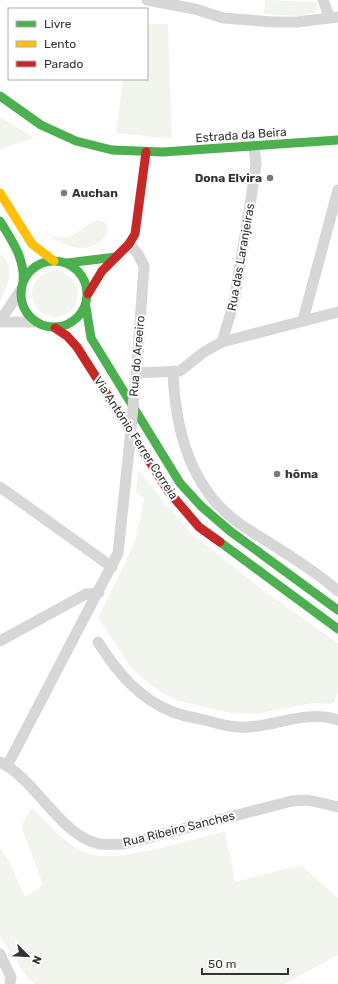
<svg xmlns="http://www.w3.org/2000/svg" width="338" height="984" font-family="Rubik,sans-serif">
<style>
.green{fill:#f1f5ed}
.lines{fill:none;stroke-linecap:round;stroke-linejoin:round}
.street{stroke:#d7d7d7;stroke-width:11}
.fast{stroke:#4caf50;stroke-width:9}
.slow{stroke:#ffc107;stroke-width:9}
.jam{stroke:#c62828;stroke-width:9}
.street-bridge{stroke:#d7d7d7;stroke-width:11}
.poi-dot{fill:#7a7a7a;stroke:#fff;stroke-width:1.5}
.labels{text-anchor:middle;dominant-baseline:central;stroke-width:4;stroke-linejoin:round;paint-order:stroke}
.street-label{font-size:12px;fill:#333;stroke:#fff}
.poi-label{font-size:12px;font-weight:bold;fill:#333;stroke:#fff;text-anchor:start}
</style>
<rect width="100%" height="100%" fill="#fff"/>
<path class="green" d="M265 0 317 2V12L298 16 264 14Z
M147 24H168L172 139 116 133 123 79H147Z
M0 117 34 138 0 149Z
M98 220 106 223 108 233C93 256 67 249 49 235 77 244 76 227 98 220Z
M0 254C17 265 7 288 0 302Z
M32 294a23 23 0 1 1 46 0a23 23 0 1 1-46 0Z
M138 469 165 504 193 535 271 596 338 643V692L334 702 331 704 313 703 256 714 230 713 179 701 162 693 145 680 131 667 98 618 126 561 136 537 144 499 136 492Z
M32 808C48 823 66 845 86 853 116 865 192 839 225 831L235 882 301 865 338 898V955L284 984H35L26 976 0 936V848L9 861 25 897 43 885 21 826Z"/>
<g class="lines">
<path class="street" d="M147 0 195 9 223 18 274 22H297L338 17
M323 0 330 18
M129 244 138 254 144 266 136 379
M303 320 338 190
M0 321 21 290
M0 322H36
M222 342 234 302 251 199 256 165 254 146
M173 371C175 429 190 489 240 524 273 546 308 565 338 591
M136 373 180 371 204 352 222 342 338 312
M0 487 112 567
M0 641 86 594 99 593
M98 642C117 672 139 699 173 712 183 716 195 718 205 720 219 724 233 728 248 727 279 725 307 710 338 720
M0 762C36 779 61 837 100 844 108 845 116 844 124 844L292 801 308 800 338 807
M7 766 118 553 129 450
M0 954 11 977 10 984"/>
<path class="fast" d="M0 96 41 125 76 141 112 150 163 152 338 140
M0 221C12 241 25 258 23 282
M21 294a33 33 0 1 1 66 0a33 33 0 1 1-66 0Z
M67 263 116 257
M86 307 91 338 180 483 201 506 230 531 338 610
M220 542 338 629"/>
<path class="slow" d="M0 193 32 244 54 261"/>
<path class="jam" d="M88 294 102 271 129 244 135 234 146 152
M55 328 67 336 77 347 169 492 199 527 220 542"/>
<path class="street-bridge" d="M129 450 135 385"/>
</g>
<g class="poi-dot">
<circle cx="270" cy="178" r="4"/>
<circle cx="64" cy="193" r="4"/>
<circle cx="277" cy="474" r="4"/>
</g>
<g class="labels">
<g class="street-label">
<text transform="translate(241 135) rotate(-4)">Estrada da Beira</text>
<text transform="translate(241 257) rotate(-80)">Rua das Laranjeiras</text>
<text transform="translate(137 356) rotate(-85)">Rua do Areeiro</text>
<text transform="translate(136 438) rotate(57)">Via António Ferrer Correia</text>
<text transform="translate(179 829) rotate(-14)">Rua Ribeiro Sanches</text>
</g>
<g class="poi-label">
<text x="262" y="178" text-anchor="end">Dona Elvira</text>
<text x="72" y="193">Auchan</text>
<text x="285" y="474">hôma</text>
</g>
</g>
<rect x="8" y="8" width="140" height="72" fill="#ffffff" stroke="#adadad"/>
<rect x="16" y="21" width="20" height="6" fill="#4caf50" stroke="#adadad"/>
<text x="44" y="28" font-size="12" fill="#333333">Livre</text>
<rect x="16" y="41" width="20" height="6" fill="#ffc107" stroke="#adadad"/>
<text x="44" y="48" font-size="12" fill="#333333">Lento</text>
<rect x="16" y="61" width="20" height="6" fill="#c62828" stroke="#adadad"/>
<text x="44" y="68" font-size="12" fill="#333333">Parado</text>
<g transform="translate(28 956) rotate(114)" stroke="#ffffff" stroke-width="3" paint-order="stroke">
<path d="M0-3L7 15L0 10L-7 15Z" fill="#333333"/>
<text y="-6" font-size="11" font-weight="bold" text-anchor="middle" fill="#333333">N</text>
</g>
<path d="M202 968v6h86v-6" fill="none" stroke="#333333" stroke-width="2"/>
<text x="208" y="968" font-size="12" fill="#333333" stroke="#ffffff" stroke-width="3" paint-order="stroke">50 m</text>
</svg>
